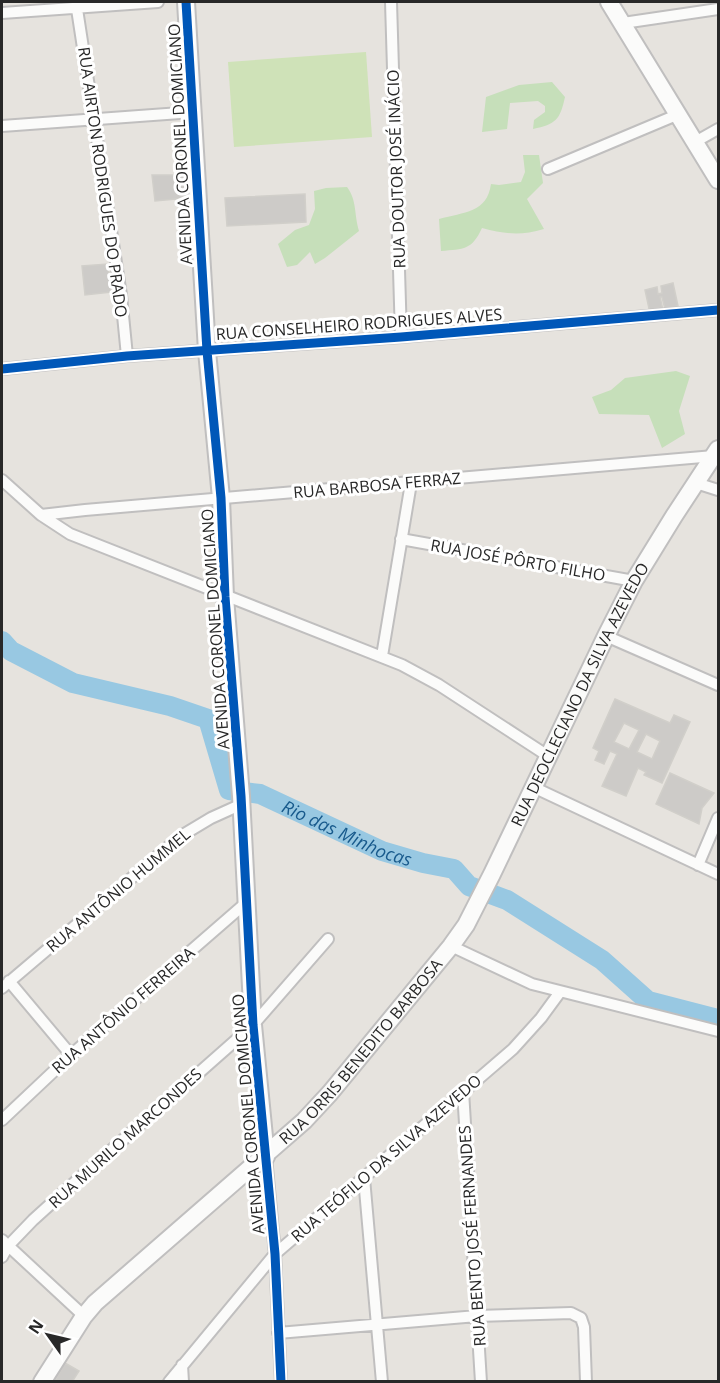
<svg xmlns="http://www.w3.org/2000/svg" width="720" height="1383" font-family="'Open Sans',sans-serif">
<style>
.green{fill:#c6dfba}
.pitch{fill:#cfe2b8}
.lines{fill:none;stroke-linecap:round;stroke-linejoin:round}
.river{stroke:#98c8e2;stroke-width:20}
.building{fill:#cdcbc8;stroke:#d1cfca;stroke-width:1.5;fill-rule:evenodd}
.street-casing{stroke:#c0bfbf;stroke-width:14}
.secondary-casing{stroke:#c0bfbf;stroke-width:20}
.street{stroke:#fbfbfa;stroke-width:10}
.secondary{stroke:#fbfbfa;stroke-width:16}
.cycleway-casing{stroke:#fff;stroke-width:13}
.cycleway{stroke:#0057b8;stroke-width:9}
.labels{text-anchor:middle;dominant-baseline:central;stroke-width:6;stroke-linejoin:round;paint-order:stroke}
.street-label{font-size:16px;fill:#282828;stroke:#fff}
.water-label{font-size:18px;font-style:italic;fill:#185a8c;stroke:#fff}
</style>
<rect width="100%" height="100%" fill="#e6e3de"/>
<path class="green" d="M552 82 565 97C560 120 556 124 533 129L534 120 545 112V106L538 101 510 103 507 129 482 132 486 97 519 85Z
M523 155H539L543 183 527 199 544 229C520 236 505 234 482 228 472 250 464 249 441 251L439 219C464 212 487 213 491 184L499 185 521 182 525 172Z
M347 187C357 200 354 214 359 231L325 258 315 264 310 252 297 265 287 267 278 244 295 230 309 225 315 209 314 191 326 188Z
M676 371 690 376 679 411 685 434 662 448 649 415 599 414 592 397 611 390 625 378Z"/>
<path class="pitch" d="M366 52 372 137 234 147 228 62Z"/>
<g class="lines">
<path class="river" id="s1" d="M2 641 11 651 73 683 170 706 208 719 229 790 260 794 382 851 423 863 454 869 469 886 507 900 602 960 648 1001 718 1019"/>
</g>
<path class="building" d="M152 175H187V198L155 201Z
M305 194 306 222 227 226 225 198Z
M108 264 111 292 85 295 82 266Z
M673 283 678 306 665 309 662 297H660L663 310 650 313 645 290 657 287 658 294 662 293 661 286Z
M615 699 670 723 674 715 690 722 662 783 644 775 646 772 638 768 626 796 602 786 617 754 610 751 604 764 595 760 599 751 593 748ZM624 723 639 730 629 749 614 742ZM646 734 660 741 652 759 637 752Z
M670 773 714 793 702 808 699 824 656 804Z
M65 1363 79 1371 72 1382H54Z"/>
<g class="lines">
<g class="street-casing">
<path id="street" d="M391 2 401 337
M77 9 121 295 127 356
M2 13 158 2
M623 23 718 9
M2 126 194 112
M695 142 718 129
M548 169 679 114
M2 369 127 356 401 337 718 310
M2 480 41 515 70 534 402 665 439 685 548 756
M696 483 718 490
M41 515 85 510 714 456
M401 539 634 581
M606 636 718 685
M382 656 411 483
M533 787 718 874
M698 865 718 818
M451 946 532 984 718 1031
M9 981 71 1055
M2 988 181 836 211 818 242 804
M463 1091 481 1382
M2 1120 71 1055 247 902
M266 1157 275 1254 281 1382
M364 1178 382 1382
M2 1240 84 1316
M2 1257 8 1246 33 1220 65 1191 253 1025 328 939
M278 1333 477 1316 571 1313 581 1318 584 1327 586 1382
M182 1365 183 1382
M169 1382 275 1254 513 1049 541 1018 560 992"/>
</g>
<g class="secondary-casing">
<g id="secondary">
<path d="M186 2 207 351 221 498 225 597 241 796 253 1025 266 1157"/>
<path d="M609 2 718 180"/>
<path id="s2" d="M42 1382 84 1316 95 1303 304 1121 330 1093 451 946 466 925 492 874 606 636 634 581 674 516 718 449"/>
</g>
</g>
<use href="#street" class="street"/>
<use href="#secondary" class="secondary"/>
<g class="cycleway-casing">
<path id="cycleway" d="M186 2 207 351 221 498 225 597 241 796 253 1025 275 1254 281 1382
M2 369 127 356 401 337 718 310"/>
</g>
<use href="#cycleway" class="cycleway"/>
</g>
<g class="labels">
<g class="street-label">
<text transform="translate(180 144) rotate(-93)">AVENIDA CORONEL DOMICIANO</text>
<text transform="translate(396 169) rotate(-92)">RUA DOUTOR JOSÉ INÁCIO</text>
<text transform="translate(103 182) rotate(82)">RUA AIRTON RODRIGUES DO PRADO</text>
<text transform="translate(359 324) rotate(-4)">RUA CONSELHEIRO RODRIGUES ALVES</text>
<text transform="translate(377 485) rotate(-5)">RUA BARBOSA FERRAZ</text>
<text transform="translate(518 560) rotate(10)">RUA JOSÉ PÔRTO FILHO</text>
<text transform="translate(215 629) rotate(-94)">AVENIDA CORONEL DOMICIANO</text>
<text stroke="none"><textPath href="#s2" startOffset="884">RUA DEOCLECIANO DA SILVA AZEVEDO</textPath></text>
<text transform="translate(118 890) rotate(-40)">RUA ANTÔNIO HUMMEL</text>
<text transform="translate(123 1010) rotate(-41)">RUA ANTÔNIO FERREIRA</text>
<text stroke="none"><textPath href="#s2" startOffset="462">RUA ORRIS BENEDITO BARBOSA</textPath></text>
<text transform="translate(248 1114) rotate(-95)">AVENIDA CORONEL DOMICIANO</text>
<text transform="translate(125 1138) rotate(-42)">RUA MURILO MARCONDES</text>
<text transform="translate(386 1158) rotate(-41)">RUA TEÓFILO DA SILVA AZEVEDO</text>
<text transform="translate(472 1236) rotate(-94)">RUA BENTO JOSÉ FERNANDES</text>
</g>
<g class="water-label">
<text stroke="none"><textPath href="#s1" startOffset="424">Rio das Minhocas</textPath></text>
</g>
</g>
<rect width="720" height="1383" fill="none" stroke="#282828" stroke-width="6"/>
<g transform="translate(48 1335) rotate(304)" stroke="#ffffff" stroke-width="4.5" paint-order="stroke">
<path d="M0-4.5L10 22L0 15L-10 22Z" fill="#282828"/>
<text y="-9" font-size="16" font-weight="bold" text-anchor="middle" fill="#282828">N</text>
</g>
</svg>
